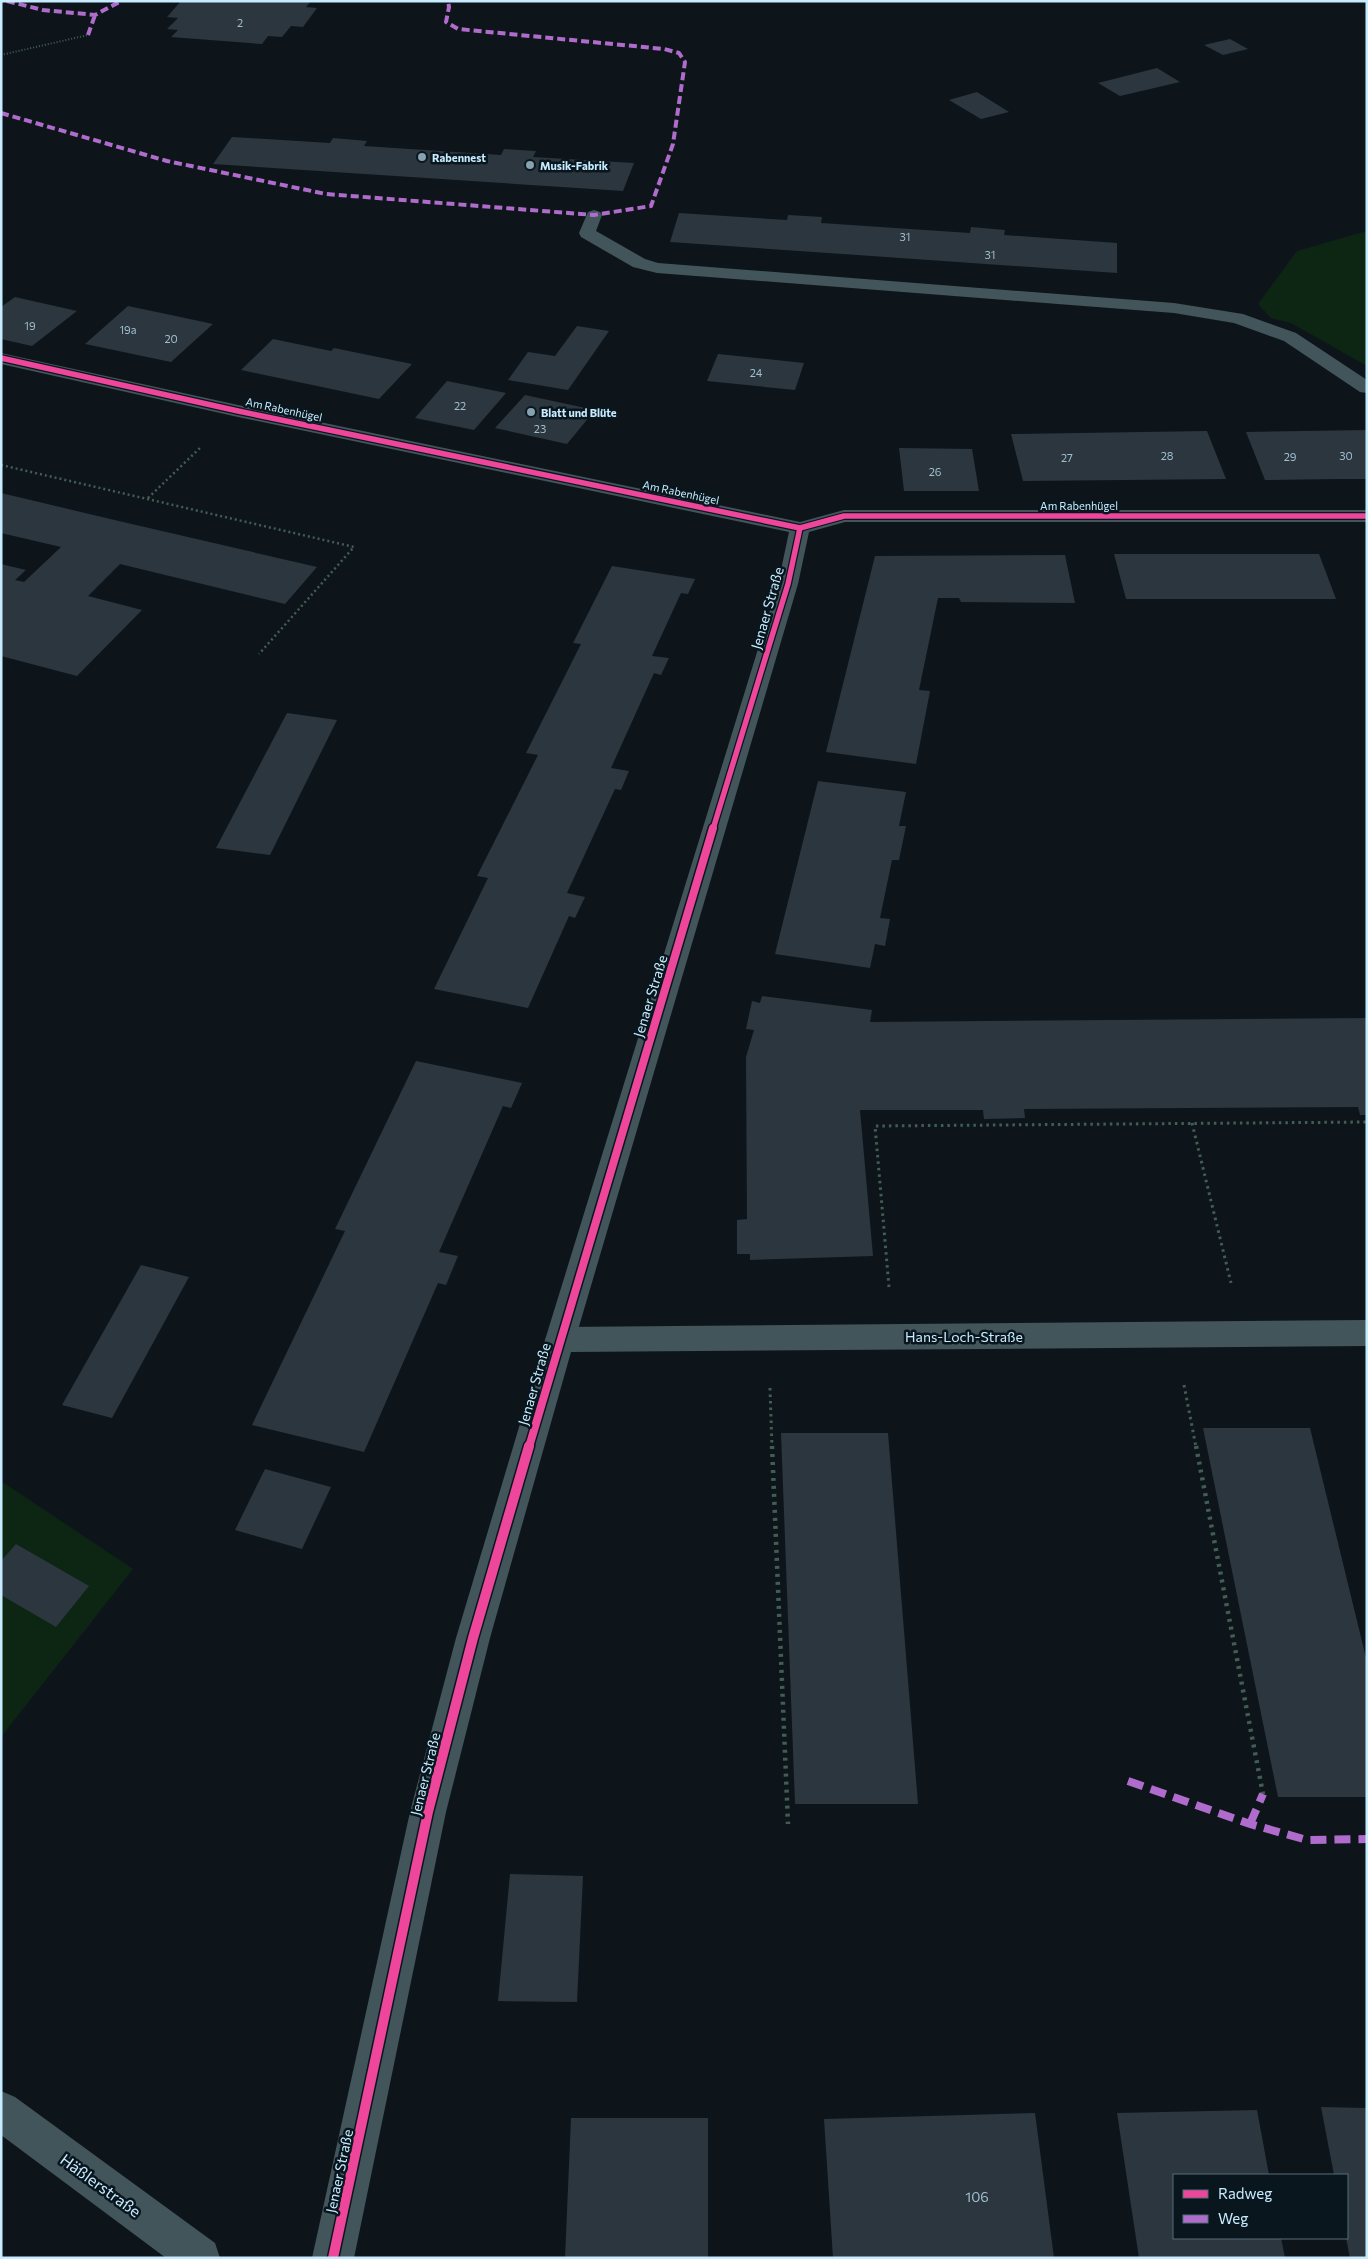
<svg xmlns="http://www.w3.org/2000/svg" width="1368" height="2259" font-family="Commissioner,sans-serif">
<style>
.green{fill:#0d2613}
.building{fill:#2b363e}
.lines{fill:none;stroke-linecap:round;stroke-linejoin:round}
.path-far3{stroke:#415e54;stroke-width:2;stroke-dasharray:1 2;stroke-linecap:butt}
.path-far2{stroke:#415e54;stroke-width:2.5;stroke-dasharray:2 3;stroke-linecap:butt}
.path-far1{stroke:#415e54;stroke-width:3;stroke-dasharray:2.5 4;stroke-linecap:butt}
.path{stroke:#415e54;stroke-width:4.5;stroke-dasharray:3 5;stroke-linecap:butt}
.service{fill:#42555b;fill-rule:evenodd}
.minor{fill:#42555b;fill-rule:evenodd}
.tertiary{fill:#42555b;fill-rule:evenodd}
.quiet-far1{stroke:#b06ccc;stroke-width:4;stroke-dasharray:8 4;stroke-linecap:butt}
.quiet{stroke:#b06ccc;stroke-width:8;stroke-dasharray:16 8;stroke-linecap:butt}
.cycleway-far3-casing{stroke:#0a161e;stroke-width:6}
.cycleway-far2-casing{stroke:#0a161e;stroke-width:8}
.cycleway-far1-casing{stroke:#0a161e;stroke-width:11}
.cycleway-casing{stroke:#0a161e;stroke-width:13}
.cycleway-far3{stroke:#ed469a;stroke-width:4.5}
.cycleway-far2{stroke:#ed469a;stroke-width:5.5}
.cycleway-far1{stroke:#ed469a;stroke-width:8}
.cycleway{stroke:#ed469a;stroke-width:10}
.poi-dot{fill:#86a1af;stroke:#0a161e;stroke-width:2}
.labels{text-anchor:middle;dominant-baseline:central;stroke-width:5;stroke-linejoin:round;paint-order:stroke}
.number-label{font-size:11px;fill:#a0becf}
.far-poi-label{font-size:11px;font-weight:bold;fill:#c7ecff;stroke:#0a161e;text-anchor:start}
.far-street-label{font-size:11px;fill:#c7ecff;stroke:#0a161e}
.street-label{font-size:14px;fill:#c7ecff;stroke:#0a161e}
.near-number-label{font-size:14px;fill:#a0becf}
.near-street-label{font-size:16px;fill:#c7ecff;stroke:#0a161e}
</style>
<rect width="100%" height="100%" fill="#0e151a"/>
<path class="green" d="M1367 231V366L1291 323 1271 318 1258 304 1297 251Z
M1 1481 133 1569 1 1737Z"/>
<path class="building" d="M181 1H311L306 7 317 8 303 27 291 26 282 37 268 36 262 44 171 37 178 30 167 29 178 18 167 17Z
M1230 39 1248 49 1223 55 1204 45Z
M1157 68 1180 82 1120 96 1098 83Z
M977 92 1009 112 981 119 949 100Z
M232 137 330 143 333 138 367 141 364 146 501 155 504 149 536 151 533 157 634 163 623 191 213 164Z
M679 213 787 220 788 215 822 217 821 223 970 233 971 227 1005 230 1004 235 1117 243V273L670 242Z
M15 297 77 311 32 346 1 339V307Z
M128 306 171 315 213 324 171 362 85 344Z
M577 326 609 331 568 390 508 380 528 352 555 356Z
M273 339 331 351 334 348 412 364 379 399 241 370Z
M718 354 804 363 795 390 707 381Z
M447 381 506 393 474 430 415 418Z
M525 395 595 410 567 444 495 428Z
M1367 430V479H1335L1265 480 1246 432Z
M1207 431 1226 479 1023 481 1011 434Z
M899 448 972 449 979 491H904Z
M1 493 123 522 317 567 285 604 120 564 88 596 142 610 77 676 1 656V564L26 570 15 580 24 582 61 547 1 533Z
M1114 554H1319L1336 599H1126Z
M1065 555 1075 603 961 602 959 598H938L919 690 930 691 916 764 826 752 875 556Z
M612 566 695 579 688 594 681 593 652 656 669 658 661 675 654 673 611 768 629 771 621 790 615 789 567 893 585 897 575 918 569 916 528 1008 434 989 488 878 477 876 538 755 526 753 581 644 573 643Z
M287 713 337 720 270 855 216 848Z
M818 781 906 792 899 826H906L899 860H892L880 918 890 919 885 946 875 944 870 968 775 954Z
M762 996 872 1010 870 1022 1367 1018V1115H1360L1358 1107 1024 1109 1025 1118 984 1119 983 1110H860L873 1256 750 1260V1254H737V1220L747 1219 746 1057 754 1030 746 1029 752 1001 760 1003Z
M416 1061 522 1083 511 1108 503 1106 439 1252 458 1256 446 1285 438 1283 364 1452 252 1425 345 1231 335 1229Z
M141 1265 189 1277 112 1418 62 1405Z
M1203 1428H1310L1367 1662V1797H1278Z
M781 1433H888L918 1804H795Z
M265 1469 331 1487 302 1549 235 1530Z
M16 1544 89 1586 56 1627 1 1595V1561Z
M510 1874 583 1876 577 2002 498 2001Z
M1321 2107 1367 2108V2258H1350L1346 2238 1347 2175H1334Z
M1257 2110 1269 2175H1174V2238H1281L1285 2258H1139L1117 2113Z
M1035 2113 1054 2258H833L824 2119Z
M571 2118H708V2258H565Z"/>
<g class="lines">
<path class="path-far3" d="M1 55 88 35"/>
<path class="path-far2" d="M1 465 354 547 259 654
M148 498 201 447"/>
<path class="path-far1" d="M1192 1123 1231 1283
M889 1287 875 1126 1367 1122
M1184 1385 1196 1447
M770 1388 772 1447"/>
<path class="path" d="M772 1446 788 1824
M1196 1446 1263 1794"/>
<path class="service" d="M594 210 600 212 602 215 596 231 645 259 658 263 1174 303 1243 314 1296 333 1367 380V393L1360 392 1284 341 1234 323 1174 313 657 273 633 267 581 237 579 233 588 212Z"/>
<path class="minor" d="M1 353 238 405 800 522 844 510H1367V522H845L809 532 798 584 575 1340 571 1349 560 1353 549 1349 545 1340 778 584 789 532 238 417 1 364Z"/>
<path class="tertiary" d="M1367 1320V1346L571 1352 490 1638 446 1812 354 2258H312L410 1812 456 1638 545 1340 549 1331 560 1327Z
M1 2091 15 2097 215 2243 220 2258H166L1 2135Z"/>
<path class="quiet-far1" d="M7 1 43 10 95 15 121 1
M88 35 95 15
M1 113 167 161 326 194 594 215 651 206 673 144 685 62 679 53 664 49 458 29 446 22 449 7 448 1"/>
<path class="quiet" d="M1128 1781 1250 1824 1307 1840 1367 1839
M1250 1824 1263 1794"/>
<g class="cycleway-far3-casing">
<path id="cycleway-far3" d="M1 358 4 359"/>
</g>
<g class="cycleway-far2-casing">
<path id="cycleway-far2" d="M1 358 238 411 800 528 844 516H1367
M713 829 788 584 800 528"/>
</g>
<g class="cycleway-far1-casing">
<path id="cycleway-far1" d="M529 1447 713 828"/>
</g>
<g class="cycleway-casing">
<path id="cycleway" d="M333 2258 428 1812 473 1638 529 1446"/>
</g>
<use href="#cycleway-far3" class="cycleway-far3"/>
<use href="#cycleway-far2" class="cycleway-far2"/>
<use href="#cycleway-far1" class="cycleway-far1"/>
<use href="#cycleway" class="cycleway"/>
</g>
<g class="poi-dot">
<circle cx="422" cy="157" r="5"/>
<circle cx="530" cy="165" r="5"/>
<circle cx="531" cy="412" r="5"/>
</g>
<g class="labels">
<g class="number-label">
<text x="240" y="22">2</text>
<text x="905" y="236">31</text>
<text x="990" y="254">31</text>
<text x="30" y="325">19</text>
<text x="128" y="329">19a</text>
<text x="171" y="338">20</text>
<text x="756" y="372">24</text>
<text x="460" y="405">22</text>
<text x="540" y="428">23</text>
<text x="1167" y="455">28</text>
<text x="1346" y="455">30</text>
<text x="1290" y="456">29</text>
<text x="1067" y="457">27</text>
<text x="935" y="471">26</text>
</g>
<g class="far-poi-label">
<text x="432" y="157">Rabennest</text>
<text x="540" y="165">Musik-Fabrik</text>
<text x="541" y="412">Blatt und Blüte</text>
</g>
<g class="far-street-label">
<text transform="translate(284 409) rotate(12)">Am Rabenhügel</text>
<text transform="translate(681 492) rotate(12)">Am Rabenhügel</text>
<text x="1079" y="505">Am Rabenhügel</text>
</g>
<g class="street-label">
<text transform="translate(767 608) rotate(-74)">Jenaer Straße</text>
<text transform="translate(650 996) rotate(-73)">Jenaer Straße</text>
<text x="964" y="1336">Hans-Loch-Straße</text>
<text transform="translate(534 1384) rotate(-74)">Jenaer Straße</text>
<text transform="translate(425 1774) rotate(-76)">Jenaer Straße</text>
<text transform="translate(339 2171) rotate(-78)">Jenaer Straße</text>
</g>
<g class="near-number-label">
<text x="977" y="2196">106</text>
</g>
<g class="near-street-label">
<text transform="translate(101 2185) rotate(36)">Häßlerstraße</text>
</g>
</g>
<rect width="1368" height="2259" fill="none" stroke="#c7ecff" stroke-width="5"/>
<rect x="1173" y="2174" width="175" height="65" fill="#0a161e" stroke="#566c78"/>
<rect x="1183" y="2190" width="25" height="8" fill="#ed469a" stroke="#566c78"/>
<text x="1218" y="2199" font-size="15" fill="#c7ecff">Radweg</text>
<rect x="1183" y="2215" width="25" height="8" fill="#b06ccc" stroke="#566c78"/>
<text x="1218" y="2224" font-size="15" fill="#c7ecff">Weg</text>
</svg>
